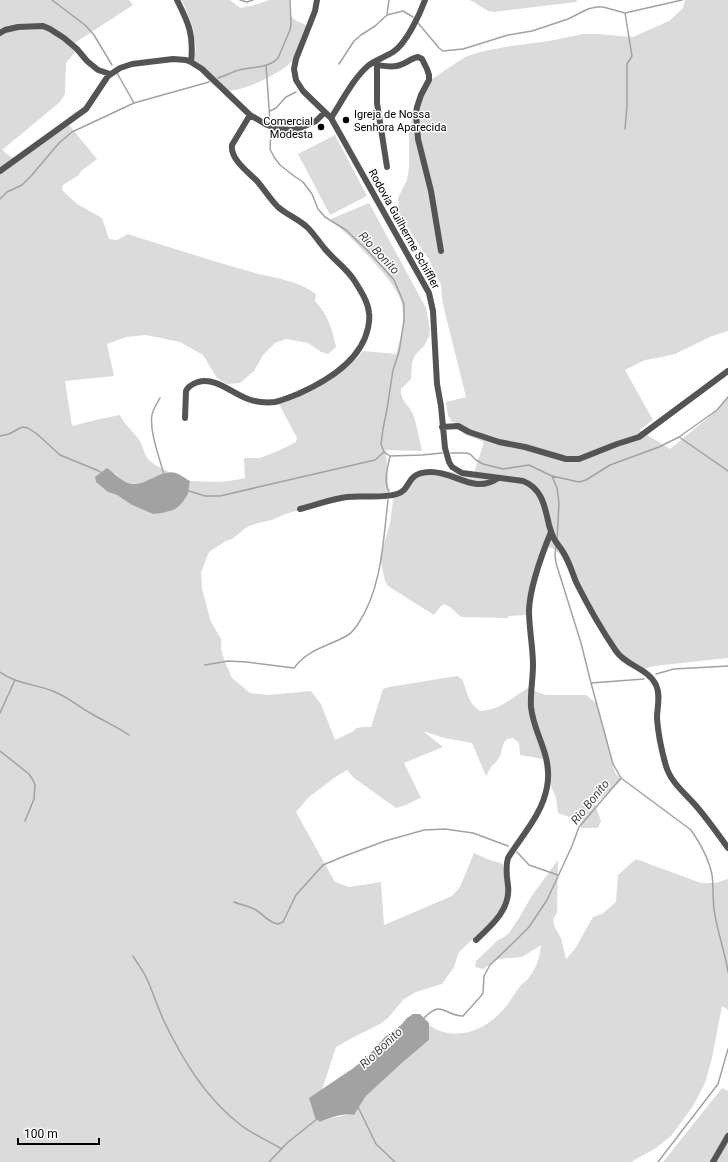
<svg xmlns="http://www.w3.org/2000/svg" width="728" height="1162" font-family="Roboto,sans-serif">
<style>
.green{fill:#dbdbdb}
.water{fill:#a2a2a2}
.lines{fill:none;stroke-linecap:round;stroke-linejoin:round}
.stream{stroke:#a2a2a2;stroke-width:1.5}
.minor{stroke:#545454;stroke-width:6}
.poi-dot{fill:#000;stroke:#fff;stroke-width:1.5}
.labels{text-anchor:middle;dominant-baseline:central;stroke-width:3;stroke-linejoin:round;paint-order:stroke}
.poi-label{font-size:11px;fill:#000;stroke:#fff;text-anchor:start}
.street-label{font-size:11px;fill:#000;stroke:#fff}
.water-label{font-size:12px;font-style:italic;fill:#434343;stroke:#fff}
</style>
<rect width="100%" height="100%" fill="#fff"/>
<path class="green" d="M0 0H129L133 5 70 46 76 51 66 63 65 94 60 102 2 150 11 157 18 160 65 122 69 125 97 159 80 172 79 175 63 185 62 190 77 204 102 218 109 239 117 240 128 234 140 238C176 249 212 261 248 271 272 278 296 279 316 294L315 301C328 315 332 328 336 347L328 354 321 352 308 343 286 339 275 343 263 355 254 371 240 383 227 384 217 378 203 355 180 342 146 335 126 337 107 344 114 376 65 381 72 426 100 419 120 415C124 424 131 429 137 437 142 443 143 449 146 456 150 464 162 468 169 472 155 477 136 490 122 480 119 478 117 476 115 473L107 490 108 492 117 495 132 505 153 514 190 485V481C209 482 226 483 245 478L244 458H260L278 451 296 442 297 438 278 402 309 389 357 358 363 351 396 354C401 337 405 323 402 305 399 283 348 235 331 219L369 203 426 308 430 330 429 336 424 346 415 355 412 363 411 379 401 389C400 400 409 405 413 414 417 426 419 438 422 451L386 450 389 495 349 499 318 505 285 514 272 520 258 523 247 527 232 539 226 541 209 552 205 562 201 573 202 589 211 622 221 639V649L225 662 232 678 250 693 268 695 311 691 321 704 335 740 352 732 357 728 363 727H371L383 689 389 687 457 676 462 679C468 693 467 702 480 711 501 710 511 698 528 688L540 693 546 695H586L596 703 615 773 622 780 595 804 601 821 598 828H581V824L578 820 558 813 556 798 545 772 543 759 520 755 519 743 513 738 507 739 504 742 500 756 496 762 491 767 486 776 472 743 444 738 426 732H424L443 747 404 763 421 798 418 799 406 805 396 808 354 778 347 770 334 778 309 797 296 812 335 882 349 887 381 882 384 925 452 896 460 887 474 853 487 859 503 864 504 872 510 891 500 914 459 952 454 967 442 984 416 992 409 996 403 1000 388 1018 380 1024 352 1038 336 1047 322 1090 309 1098 315 1118 320 1122 328 1119 350 1114 354 1115 366 1096 403 1062 429 1040V1025C452 1042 483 1032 501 1012 509 1004 514 994 521 985 524 982 528 980 530 976 537 967 540 956 541 945L522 957 498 959 483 969 475 967 476 961 498 940 504 937 509 933 519 918 533 894 558 860 557 913 553 919 555 928 561 938 566 959 575 949 593 917 602 914 616 902 618 875 636 859 701 883H715L728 879V1010L722 1006 712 1058 705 1083 693 1106 671 1136 656 1148 631 1162H0Z
M182 0H230L240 8 255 5 269 0H289C290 17 289 18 306 25 304 30 302 35 300 40 299 45 298 53 295 58 286 71 239 95 223 90 210 86 201 71 192 61L196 49 193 28Z
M470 0H577L576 2 494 12 488 11Z
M685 0H728V331L712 336 675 354 662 357 645 360 625 370 653 420 639 430 670 449 709 417 728 398V658L654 666 644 669 621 655 574 580 560 554 552 548 547 547 527 615 508 616V618L461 617 450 607 444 604 440 607 434 615 388 586 385 581 380 558 390 523 394 495C407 484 423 471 442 471 452 471 463 475 473 476L484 442 464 434 454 422 450 421 451 419 448 416 446 402 466 397 445 313 442 299 441 285 429 259 421 248 399 214 398 198 407 180 409 167V131L415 108 432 79 465 57 480 52 505 47 549 41 583 34H597L633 37 669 21 683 8Z
M335 135 367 196 330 215 298 154Z
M722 1088 728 1091V1162H663Z"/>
<path class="water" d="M107 468C114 473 120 480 128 483 144 489 160 468 176 473 181 475 186 479 190 481L188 494 182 503 178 507 173 510 162 513 153 514 132 505 117 495 108 492 96 482 95 477Z
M413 1014H420L429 1023V1040L403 1062 366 1096 354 1115C346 1112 328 1118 320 1122L315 1118 309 1098 352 1069 365 1059 385 1037 401 1025 407 1018Z"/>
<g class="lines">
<path class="stream" d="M52 0 85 25 94 35 112 65
M240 0 247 2 253 0
M625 13 632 56 627 64V106L625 129
M387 14 389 0
M418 23 439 48 443 51 463 49 508 35 532 31 568 19 588 9 596 7H603L625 13 682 0
M339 64 354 41 361 35 375 26 387 15 403 11 413 17
M266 65 270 122
M117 73 134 103
M218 78C225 76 232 72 239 70 251 67 270 68 278 58L290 30 291 24 290 0
M270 111 276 108 286 97 296 92
M271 131 270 149 274 157 280 165 294 176 303 182 312 194 318 209 325 217 346 230 368 251 394 280 400 294 404 304V321L399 352 393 370 387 409 383 429 381 444 384 452 390 456 422 455 442 453
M0 199 7 192 22 185 31 176 59 143 72 132 134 103 209 82
M160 398C157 403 153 409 152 415 149 431 160 459 164 475
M0 436 9 434 20 428 23 427 28 428 37 434 60 455 99 471 102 473
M679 437 728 471
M451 453H466L470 454 476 460 483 464 503 469 529 465 552 476 579 482 586 480 610 465 659 447 679 437 717 410 728 397
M552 476 557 488 559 503 557 540
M189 491 205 496H220L375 460 384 452
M389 491C383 481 388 467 390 456
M556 546 555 555 556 563 581 643 591 683 613 764 621 778 691 830C700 843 709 859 712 875 714 888 712 902 715 915 718 934 725 952 728 972
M205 665 228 661 247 662 294 668C309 648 328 647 348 635 352 633 355 628 358 624 382 588 383 542 388 500
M0 672C16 684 36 684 55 692 68 697 79 707 92 714 104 721 117 727 129 735
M656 674 674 669 728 666
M591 683 644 679
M0 713 15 680
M0 751 29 774 33 780 35 785 34 799 25 821
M517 852 529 865 558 875
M234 902C241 905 249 906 256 910 264 915 269 923 278 924L283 922 296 895 323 865 342 857 385 841 424 830 445 829 473 833 508 846
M133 956C137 963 142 969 146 977 152 990 157 1005 163 1019 182 1059 206 1099 242 1126 254 1135 269 1141 282 1149
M424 1018C443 999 444 1016 463 1016L481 996 483 993 484 976 490 965 513 943 529 927 547 900 572 846 579 827 621 778
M358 1107 376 1144 395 1162
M269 1162 287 1143 317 1119
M658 1162 718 1084 728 1049"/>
<path class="minor" d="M177 0C189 24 194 35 191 62
M317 0 315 11 296 59 294 69 296 80 303 91 331 118 429 293 433 311 437 384 441 406 445 448 449 462 452 467 462 473 523 481C542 488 545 507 549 525 551 531 552 537 556 542 558 545 561 548 563 552 569 561 572 572 576 582 588 606 601 629 616 651 626 666 648 668 656 685 661 696 657 707 657 718 658 733 662 752 666 766 671 783 686 794 697 807 708 820 718 834 728 848
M0 33 5 30 18 27 43 26 50 29 64 38 77 49 87 61 98 70 110 74
M375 63 377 65V103L387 167
M377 65C384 66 394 68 400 65 407 63 411 58 418 57L422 59 427 69 429 75V80L421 95 417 107 416 114 418 139 431 191 441 251
M331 118C341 103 354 77 369 65 376 60 385 57 393 52 406 44 420 14 425 0
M0 171 86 109 108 76 120 68 132 64 173 59 186 60 191 62 202 69 250 115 267 125 276 128 290 130 298 129 316 121 325 112
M185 418 186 391C188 386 192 384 198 382 216 377 231 393 248 399 256 402 266 403 275 402 283 400 290 397 298 394 327 381 361 361 368 328 369 323 370 318 369 313 368 301 360 290 354 280 346 268 334 260 325 249 319 242 314 234 308 228 299 219 287 215 278 207 270 199 264 189 257 181 248 172 230 159 232 145L250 115
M442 427 458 426 469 432 499 442 525 447 566 459H579L617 444 639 437 728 371
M300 509C316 505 331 499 347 497 363 495 381 499 397 494 413 489 404 473 430 472 454 471 474 495 498 478
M476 940C491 926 511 909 508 886 507 876 505 868 508 858 522 835 542 815 547 787 553 755 534 736 531 707 530 694 533 679 533 665 533 647 529 629 529 610 530 587 542 554 551 532
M713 1162 728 1136"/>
</g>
<g class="poi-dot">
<circle cx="346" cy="120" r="4"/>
<circle cx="321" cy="127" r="4"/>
</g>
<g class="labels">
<g class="poi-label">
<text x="354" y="114">Igreja de Nossa<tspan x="354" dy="13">Senhora Aparecida</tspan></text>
<text x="313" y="121" text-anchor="end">Comercial<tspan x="313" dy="13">Modesta</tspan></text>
</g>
<g class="street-label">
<text transform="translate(404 229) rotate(61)">Rodovia Guilherme Schiffler</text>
</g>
<g class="water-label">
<text transform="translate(379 253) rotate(47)">Rio Bonito</text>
<text transform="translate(590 802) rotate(-51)">Rio Bonito</text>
<text transform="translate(381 1048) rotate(-43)">Rio Bonito</text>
</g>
</g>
<path d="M18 1138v6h81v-6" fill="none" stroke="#000000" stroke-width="2"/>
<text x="24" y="1138" font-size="12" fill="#000000" stroke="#ffffff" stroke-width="3" paint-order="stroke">100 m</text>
</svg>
